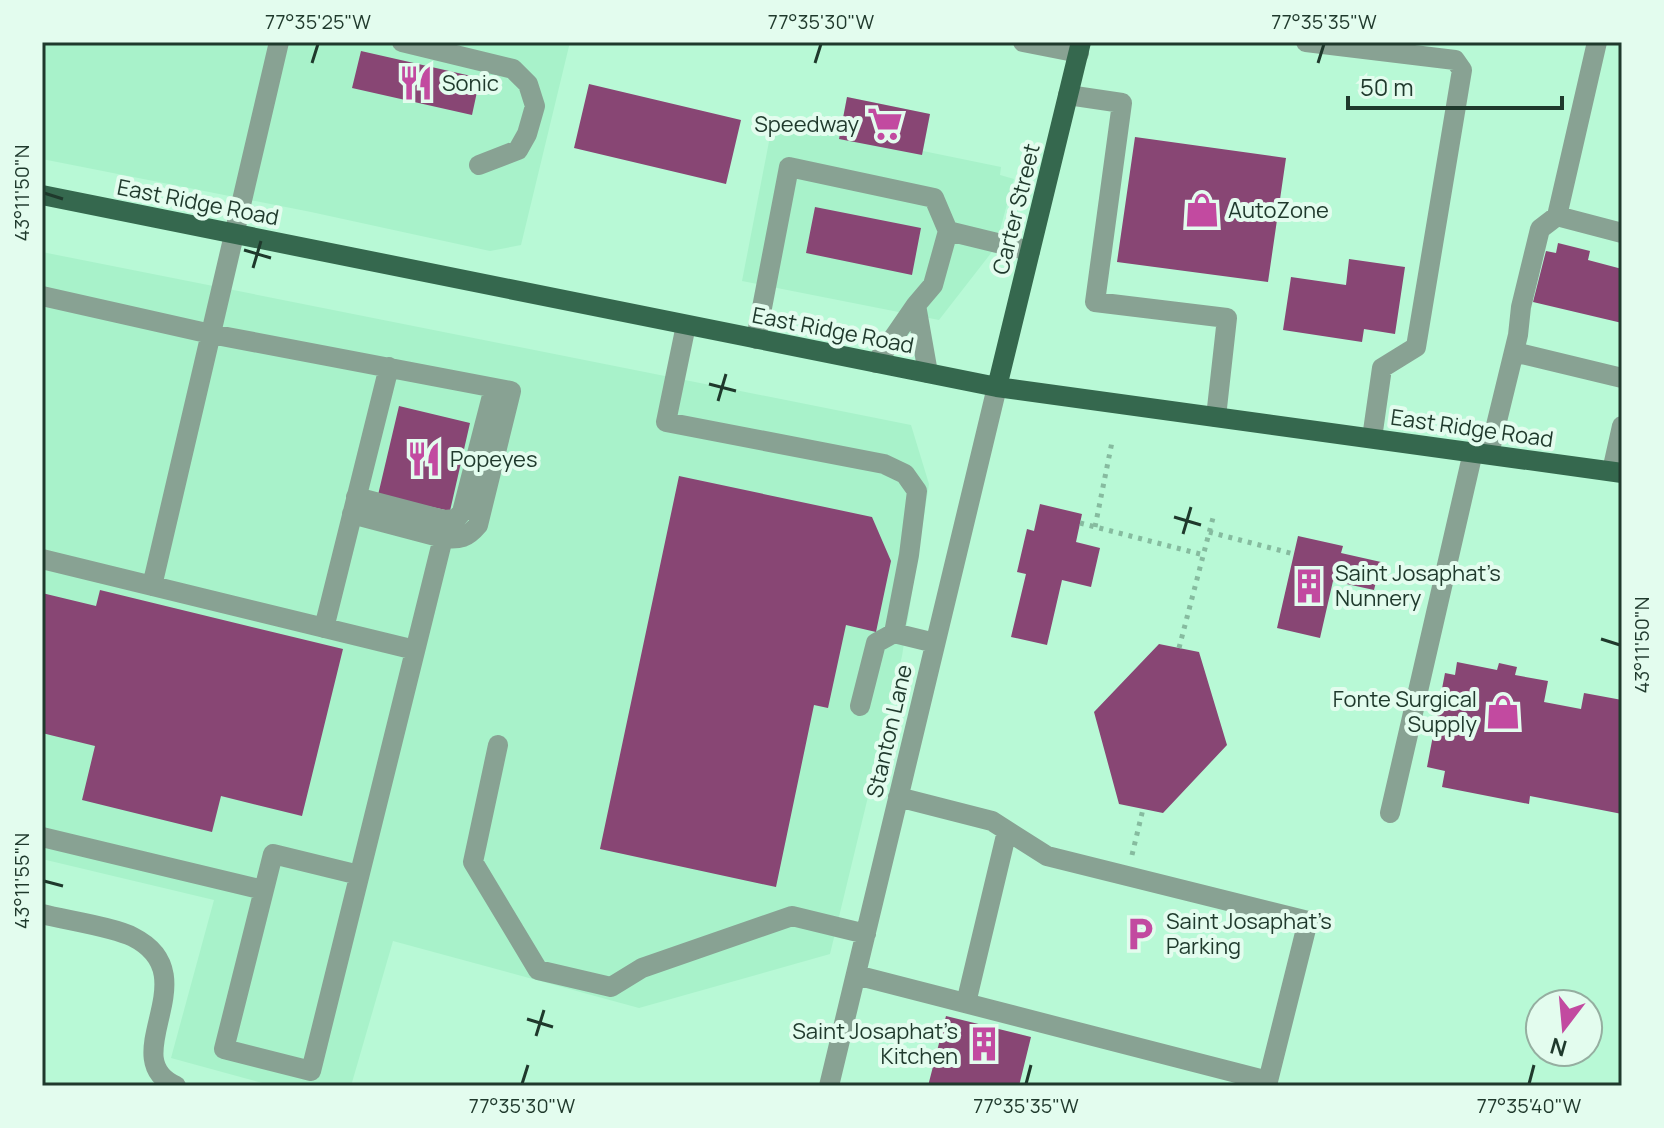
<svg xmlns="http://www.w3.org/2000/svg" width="1664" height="1128" font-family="Manrope,sans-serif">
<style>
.built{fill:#a8f2ca}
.building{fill:#884674}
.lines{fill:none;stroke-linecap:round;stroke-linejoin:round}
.path{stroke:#86bb9f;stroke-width:5;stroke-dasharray:4 6;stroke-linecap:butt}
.minor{stroke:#88a293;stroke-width:20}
.major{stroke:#35684e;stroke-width:20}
.ticks{fill:none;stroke:#1f392c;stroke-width:3}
.labels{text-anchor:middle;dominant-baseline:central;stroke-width:8;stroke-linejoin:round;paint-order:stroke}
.poi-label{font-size:22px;fill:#1f392c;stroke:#e3fcee;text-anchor:start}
.street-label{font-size:22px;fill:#1f392c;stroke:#e3fcee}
.neatline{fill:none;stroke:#1f392c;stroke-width:3}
.ticks-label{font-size:20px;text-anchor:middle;fill:#1f392c}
</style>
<rect width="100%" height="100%" fill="#b8f9d6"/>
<path class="built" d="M42 42H570L521 245 490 251 311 212 42 159Z
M847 97 930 114 923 151 1001 167 1000 175 1014 179 995 248 939 320 742 281 773 121 840 134Z
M42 252 911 425 929 484 902 656 830 954 639 1008 393 941 351 1086H273L171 1058 214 900 42 859Z"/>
<path class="building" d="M361 51 480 78 472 115 352 88Z
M589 84 741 120 726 184 574 148Z
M847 97 930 114 922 155 839 139Z
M1135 137 1286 158 1268 282 1117 262Z
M815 207 921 228 912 275 806 253Z
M1558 243 1590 251 1588 260 1622 269V323L1533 302 1546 251 1556 253Z
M1349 259 1405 267 1395 334 1364 329 1362 342 1283 330 1291 277 1346 285Z
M399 406 470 423 450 511 378 495Z
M679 476 872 517 891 561 876 632 846 625 828 708 814 705 776 887 600 849Z
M1040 504 1082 514 1076 542 1100 548 1091 587 1062 580 1047 645 1011 637 1026 574 1017 572 1027 529 1034 531Z
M1298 536 1343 546 1341 553 1381 562 1374 590 1333 581 1320 638 1277 628Z
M100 590 343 649 302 816 221 796 212 832 82 800 95 746 42 733V593L96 606Z
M1159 644 1199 652 1227 745 1163 813 1119 804 1094 712Z
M1457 662 1497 670 1499 663 1517 667 1515 675 1548 681 1544 702 1581 709 1584 693 1622 700V814L1530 796 1529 804 1442 787 1445 771 1427 767 1445 673 1455 675Z
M946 1016 1031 1037 1019 1086H928Z"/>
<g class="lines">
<path class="path" d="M1080 523 1204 555
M1095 527 1112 442
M1209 532 1294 554
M1179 648 1214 514
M1132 855 1143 809"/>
<path class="minor" d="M402 42 513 69 528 84 535 106 527 134 518 150 479 165
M1023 42 1079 53
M1306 42 1455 60 1462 70 1416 347 1382 368 1372 438
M1068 95 1122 103 1095 302 1227 318 1216 417
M1557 216 1597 42
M948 231 1030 251
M42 296 211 334 511 391 478 525C467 538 460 540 443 538L352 514
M916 305 928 373
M686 325 666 422 884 464 905 474 917 491 909 555 894 633
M756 339 789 167 934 198 948 231 933 285 916 305 876 363
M1514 352 1622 378
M1489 454 1518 335 1521 307 1540 229 1557 216 1622 233
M1612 471 1622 426
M356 497 444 520 456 519 462 512 494 388
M42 559 415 650
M152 586 279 42
M324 628 389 367
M860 706 876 643 894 633 935 643
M498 745 473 862 538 970 611 987 642 968 792 916 866 934
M1390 813 1473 452
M42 837 263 890
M359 875 273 854 224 1049 311 1071 443 538
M42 914C65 920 114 927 133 937 210 976 113 1058 176 1086
M856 975 1268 1081 1308 921 1047 856 992 821 898 797
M966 1003 1007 831
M829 1086 997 387"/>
<path class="major" d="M42 195 997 387 1622 473
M997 387 1081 42"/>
</g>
<path class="ticks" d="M312 63 318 44M815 63 821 44M1318 63 1324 44M44 193 63 199M244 250 271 258M253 268 261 241M709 384 736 391M718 401 726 374M1174 517 1201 525M1183 534 1191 507M1601 639 1620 645M44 881 63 886M527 1019 553 1027M536 1036 544 1010M522 1084 528 1065M1026 1084 1031 1065M1529 1084 1534 1065"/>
<defs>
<g id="restaurant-bare" transform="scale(2.76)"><path d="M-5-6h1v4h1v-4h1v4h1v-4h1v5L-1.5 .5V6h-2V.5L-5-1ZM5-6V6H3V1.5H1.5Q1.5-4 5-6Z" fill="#c24aa0" stroke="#e3fcee" stroke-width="2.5" paint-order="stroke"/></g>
<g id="supermarket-bare" transform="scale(2.76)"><path d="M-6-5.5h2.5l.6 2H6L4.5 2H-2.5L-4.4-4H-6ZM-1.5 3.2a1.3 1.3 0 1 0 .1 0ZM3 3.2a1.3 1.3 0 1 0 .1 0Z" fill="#c24aa0" stroke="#e3fcee" stroke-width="2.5" paint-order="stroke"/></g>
<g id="shop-bare" transform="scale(2.76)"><path d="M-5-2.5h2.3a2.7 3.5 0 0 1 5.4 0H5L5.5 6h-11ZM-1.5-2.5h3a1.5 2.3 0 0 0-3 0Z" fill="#c24aa0" stroke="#e3fcee" stroke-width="2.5" paint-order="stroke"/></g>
<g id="building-bare" transform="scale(2.76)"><path d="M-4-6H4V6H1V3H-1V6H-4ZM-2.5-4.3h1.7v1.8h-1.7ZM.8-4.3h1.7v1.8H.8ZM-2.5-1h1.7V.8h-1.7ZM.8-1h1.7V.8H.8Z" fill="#c24aa0" stroke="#e3fcee" stroke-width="2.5" paint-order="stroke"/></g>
<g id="parking-bare" transform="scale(2.76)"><path d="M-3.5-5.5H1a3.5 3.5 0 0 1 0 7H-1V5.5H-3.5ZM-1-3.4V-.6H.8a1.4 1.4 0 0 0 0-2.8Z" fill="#c24aa0" stroke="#e3fcee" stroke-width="2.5" paint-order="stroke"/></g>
</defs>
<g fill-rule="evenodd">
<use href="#restaurant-bare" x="416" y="83"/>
<use href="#supermarket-bare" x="885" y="124"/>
<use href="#shop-bare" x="1202" y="210"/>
<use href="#restaurant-bare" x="424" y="459"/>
<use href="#building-bare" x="1309" y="586"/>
<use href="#shop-bare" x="1503" y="712"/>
<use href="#parking-bare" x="1140" y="934"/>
<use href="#building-bare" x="984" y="1044"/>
</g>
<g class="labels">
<g class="poi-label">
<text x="442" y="83">Sonic</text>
<text x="859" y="124" text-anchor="end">Speedway</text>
<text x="1228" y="210">AutoZone</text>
<text x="450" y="459">Popeyes</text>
<text x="1335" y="573">Saint Josaphat’s<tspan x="1335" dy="25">Nunnery</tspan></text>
<text x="1477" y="699" text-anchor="end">Fonte Surgical<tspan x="1477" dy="25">Supply</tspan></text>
<text x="1166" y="921">Saint Josaphat’s<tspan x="1166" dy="25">Parking</tspan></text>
<text x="958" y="1031" text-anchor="end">Saint Josaphat’s<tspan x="958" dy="25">Kitchen</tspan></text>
</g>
<g class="street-label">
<text transform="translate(198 202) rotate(11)">East Ridge Road</text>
<text transform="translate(1016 209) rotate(-76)">Carter Street</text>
<text transform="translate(833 330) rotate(11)">East Ridge Road</text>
<text transform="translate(1472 428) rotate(8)">East Ridge Road</text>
<text transform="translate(889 731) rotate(-77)">Stanton Lane</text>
</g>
</g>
<rect width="1664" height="1128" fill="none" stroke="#e3fcee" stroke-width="88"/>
<g transform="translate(1564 1028) rotate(196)"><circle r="38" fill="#e3fcee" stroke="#95aea0" stroke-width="2"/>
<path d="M0-6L14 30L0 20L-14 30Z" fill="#c24aa0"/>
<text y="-12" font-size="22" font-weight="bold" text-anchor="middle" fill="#1f392c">N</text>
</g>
<path d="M1348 96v12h214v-12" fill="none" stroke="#1f392c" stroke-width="4"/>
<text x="1360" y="96" font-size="24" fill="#1f392c" stroke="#e3fcee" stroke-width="6" paint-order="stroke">50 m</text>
<rect x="44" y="44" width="1576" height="1040" class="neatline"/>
<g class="ticks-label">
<text x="318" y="29">77°35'25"W</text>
<text x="821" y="29">77°35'30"W</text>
<text x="1324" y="29">77°35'35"W</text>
<text transform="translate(22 193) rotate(-90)" y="7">43°11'50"N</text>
<text transform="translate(1642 645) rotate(-90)" y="7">43°11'50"N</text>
<text transform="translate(22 881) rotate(-90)" y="7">43°11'55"N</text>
<text x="522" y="1113">77°35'30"W</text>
<text x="1026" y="1113">77°35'35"W</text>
<text x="1529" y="1113">77°35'40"W</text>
</g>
</svg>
